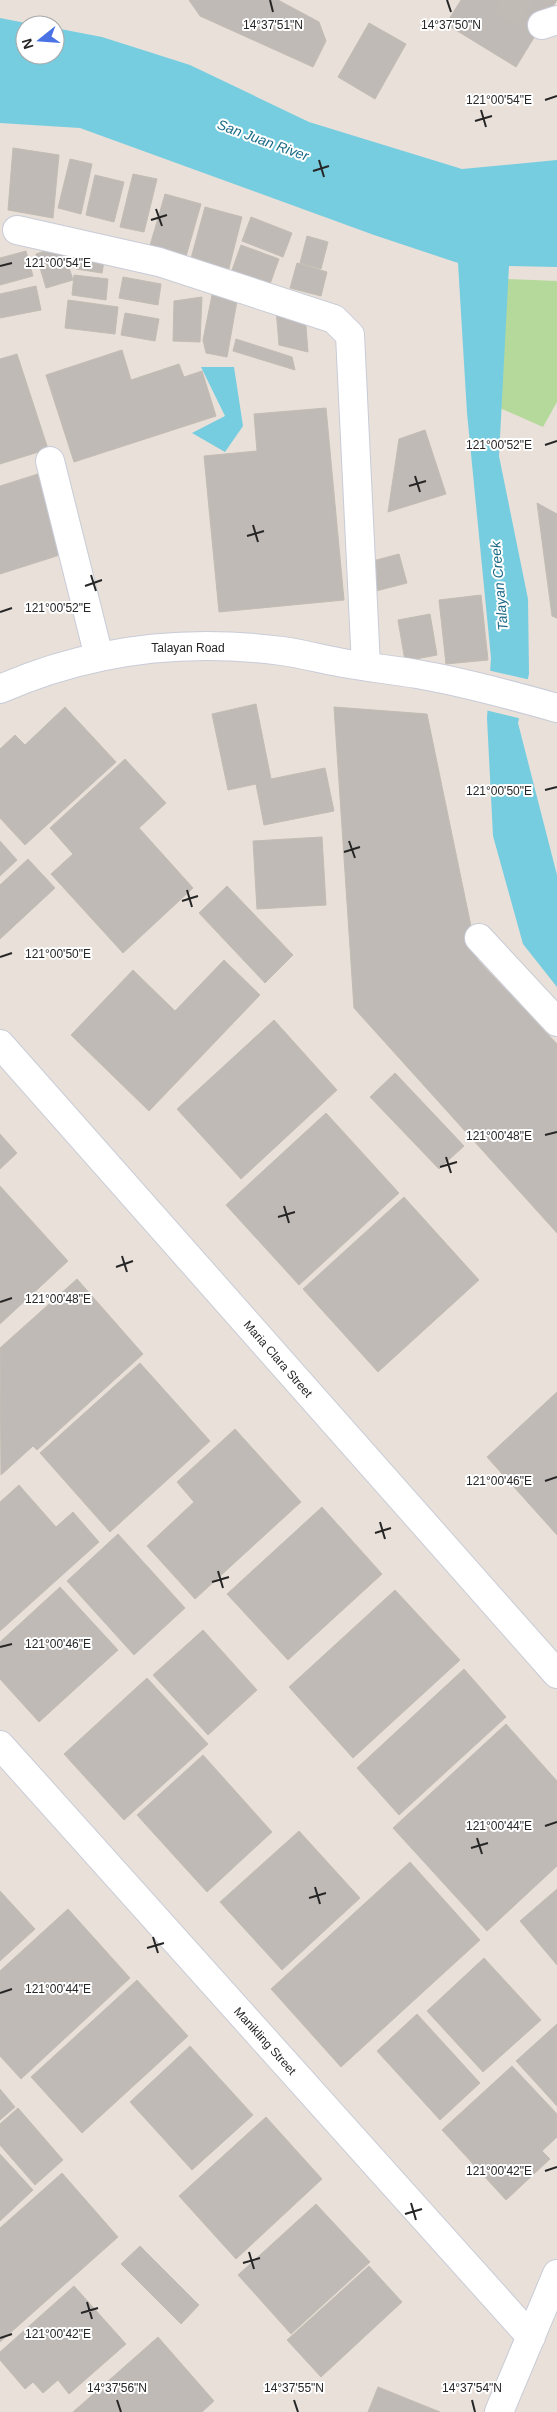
<svg xmlns="http://www.w3.org/2000/svg" width="557" height="2412" font-family="Helvetica,sans-serif">
<style>
.green{fill:#b5d99b}
.water{fill:#76cde0}
.pier{fill:#e8e0d9}
.building{fill:#c0bab6;stroke:#c2bcb3}
.lines{fill:none;stroke-linecap:round;stroke-linejoin:round}
.minor-tunnel{stroke:#c1bbb5;stroke-width:28;stroke-dasharray:28 14;stroke-linecap:butt}
.minor-casing{stroke:#c8ccd7;stroke-width:30}
.minor{stroke:#fff;stroke-width:28}
.ticks{fill:none;stroke:#262626;stroke-width:2}
.labels{text-anchor:middle;dominant-baseline:central;stroke-width:4;stroke-linejoin:round;paint-order:stroke}
.street-label{font-size:12px;fill:#262626;stroke:#fff}
.water-label{font-size:14px;font-style:italic;fill:#1b6a86;stroke:#fff}
.ticks-label{font-size:12px;text-anchor:middle;fill:#262626;stroke:#fff;stroke-width:4;stroke-linejoin:round;paint-order:stroke}
</style>
<rect width="100%" height="100%" fill="#e8e0d9"/>
<path class="green" d="M481 278 557 281V402L543 427 493 405Z"/>
<path class="water" d="M0 18 36 25H25V55H55V28L102 37 190 65 309 122 462 169 557 160V267L509 266 499 456 528 599 529 674 518 723 557 875V987L523 944 493 836 487 718 491 658 467 413 458 263 374 235 80 128 0 123Z
M201 367H234L243 426 225 452 192 433 225 416Z"/>
<path class="pier" d="M487 670 531 680 522 719 485 710Z"/>
<path class="building" d="M189 0H278L319 22 326 41 313 67 200 16Z
M461 0H557L516 67 446 24Z
M369 23 406 44 375 99 338 77Z
M13 148 59 155 53 218 8 210Z
M70 159 92 164 81 214 58 208Z
M133 174 157 179 144 232 120 227Z
M95 175 124 182 114 222 86 215Z
M165 194 201 204 185 260 149 249Z
M205 207 242 217 228 272 190 262Z
M251 217 292 233 283 257 242 241Z
M307 236 328 242 321 269 300 263Z
M62 245 73 280 46 288 36 254Z
M241 245 279 259 270 284 232 270Z
M78 250 105 255 102 273 76 269Z
M26 251 33 276 0 285V258Z
M297 263 327 272 321 296 290 288Z
M74 275 108 279 106 300 72 295Z
M123 277 161 284 158 305 119 298Z
M36 286 41 310 0 318V294Z
M212 295 237 301 227 357 206 353 203 340Z
M202 297 200 342 173 341 174 301Z
M68 300 118 307 115 334 65 328Z
M276 309 305 314 308 352 279 345Z
M125 313 159 319 155 341 121 335Z
M236 339 292 357 295 370 233 351Z
M122 350 131 380 179 364 184 377 202 371 216 416 74 462 46 375Z
M17 354 48 449 0 464V359Z
M326 408 344 600 219 612 204 456 257 451 254 414Z
M425 430 446 494 388 512 399 439Z
M41 473 66 553 0 574V486Z
M537 503 557 514V618L552 616Z
M399 554 407 583 376 591 369 562Z
M481 595 488 660 446 664 439 600Z
M430 614 437 655 405 661 398 620Z
M256 704 271 779 325 768 334 811 264 825 256 784 228 790 212 714Z
M65 707 116 762 25 845 0 818V749L15 735 25 745Z
M334 707 427 714 478 960 557 1044V1233L354 1008Z
M125 759 166 803 139 828 193 888 123 953 51 874 73 854 50 828Z
M322 837 326 905 257 909 253 841Z
M0 841 17 860 0 876Z
M28 859 55 888 0 939V885Z
M227 886 293 955 265 983 199 913Z
M224 960 260 995 149 1111 71 1035 133 970 175 1011Z
M274 1020 337 1090 241 1179 177 1109Z
M395 1073 464 1146 439 1169 370 1097Z
M326 1113 399 1193 299 1285 226 1205Z
M0 1134 17 1153 0 1169Z
M0 1186 68 1261 0 1324Z
M404 1197 479 1280 378 1372 303 1289Z
M77 1279 143 1354 37 1450 33 1446 1 1475 0 1348Z
M140 1363 210 1441 110 1532 40 1453Z
M557 1392V1535L487 1457Z
M235 1429 301 1502 195 1599 147 1546 194 1502 177 1482Z
M19 1485 56 1527 73 1512 99 1542 0 1631V1502Z
M322 1507 382 1574 288 1660 227 1594Z
M118 1534 185 1608 134 1655 67 1581Z
M60 1587 118 1650 39 1722 0 1679V1642Z
M395 1590 460 1660 353 1758 289 1687Z
M203 1630 257 1690 208 1735 153 1675Z
M464 1669 506 1717 399 1815 357 1768Z
M147 1678 208 1744 124 1820 64 1754Z
M506 1724 557 1781V1866L487 1931 393 1828Z
M203 1755 272 1832 207 1892 137 1815Z
M299 1831 360 1898 282 1970 220 1902Z
M410 1862 480 1940 341 2067 271 1989Z
M557 1889V1965L520 1921Z
M0 1891 35 1929 0 1961Z
M68 1909 130 1978 21 2079 0 2056V1971Z
M484 1958 541 2020 483 2072 427 2011Z
M137 1980 188 2036 82 2133 31 2077Z
M417 2014 480 2083 440 2120 377 2051Z
M557 2024V2106L516 2061Z
M190 2046 253 2115 192 2170 130 2102Z
M512 2066 557 2114V2137L542 2151 550 2159 506 2200 442 2130Z
M0 2089 15 2107 0 2120Z
M18 2108 63 2160 35 2185 0 2145V2124Z
M266 2117 322 2179 236 2259 179 2196Z
M0 2154 33 2190 0 2221Z
M62 2173 118 2237 0 2342V2228Z
M316 2204 370 2262 291 2334 238 2275Z
M140 2246 199 2305 181 2324 121 2264Z
M369 2266 402 2302 321 2377 287 2340Z
M74 2286 126 2344 69 2394 58 2380 43 2393 33 2382 25 2389 0 2360V2352Z
M158 2337 214 2401 202 2412H73Z
M378 2387 440 2412H368Z"/>
<g class="lines">
<path class="minor-tunnel" d="M501 0 542 25"/>
<g class="minor-casing">
<path id="minor" d="M542 25 557 20
M17 230 159 262 334 319 350 335 366 666
M50 461 99 657
M0 689C91 649 184 638 282 651 305 654 327 661 349 664 372 668 394 670 417 674 464 682 511 695 557 708
M479 938 557 1022
M0 1044 557 1674
M0 1745 531 2337
M499 2412 557 2274"/>
</g>
<use href="#minor" class="minor"/>
</g>
<path class="ticks" d="M270 0 273 12M447 0 451 12M545 100 557 96M481 110 486 127M475 121 492 116M319 160 324 177M313 171 329 166M156 209 162 226M151 220 167 215M0 266 12 263M545 445 557 441M415 476 420 492M409 486 426 481M253 525 258 542M247 536 264 531M91 575 96 591M85 586 102 580M0 612 12 608M545 790 557 787M349 841 355 858M344 852 360 847M187 890 192 907M182 901 198 896M0 957 12 953M545 1135 557 1132M446 1157 451 1173M440 1167 457 1162M284 1206 289 1223M278 1217 295 1212M122 1256 127 1272M116 1267 133 1261M0 1302 12 1298M545 1481 557 1477M380 1522 385 1539M375 1533 391 1528M218 1571 223 1588M212 1582 229 1577M0 1647 12 1644M545 1826 557 1822M477 1838 482 1854M471 1848 488 1843M315 1887 320 1904M309 1898 326 1893M153 1937 158 1953M147 1948 164 1943M0 1993 12 1989M545 2171 557 2167M411 2203 416 2220M405 2214 422 2209M249 2252 254 2269M243 2263 260 2258M87 2302 92 2319M81 2313 98 2308M0 2338 12 2334M117 2400 121 2412M294 2400 298 2412M472 2400 475 2412"/>
<g class="labels">
<g class="street-label">
<text x="188" y="648">Talayan Road</text>
<text transform="translate(278 1359) rotate(49)">Maria Clara Street</text>
<text transform="translate(265 2041) rotate(48)">Manikling Street</text>
</g>
<g class="water-label">
<text transform="translate(263 140) rotate(20)">San Juan River</text>
<text transform="translate(499 586) rotate(-95)">Talayan Creek</text>
</g>
</g>
<g class="ticks-label">
<text x="273" y="29">14°37'51"N</text>
<text x="451" y="29">14°37'50"N</text>
<text x="499" y="104">121°00'54"E</text>
<text x="58" y="267">121°00'54"E</text>
<text x="499" y="449">121°00'52"E</text>
<text x="58" y="612">121°00'52"E</text>
<text x="499" y="795">121°00'50"E</text>
<text x="58" y="958">121°00'50"E</text>
<text x="499" y="1140">121°00'48"E</text>
<text x="58" y="1303">121°00'48"E</text>
<text x="499" y="1485">121°00'46"E</text>
<text x="58" y="1648">121°00'46"E</text>
<text x="499" y="1830">121°00'44"E</text>
<text x="58" y="1993">121°00'44"E</text>
<text x="499" y="2175">121°00'42"E</text>
<text x="58" y="2338">121°00'42"E</text>
<text x="117" y="2392">14°37'56"N</text>
<text x="294" y="2392">14°37'55"N</text>
<text x="472" y="2392">14°37'54"N</text>
</g>
<g transform="translate(40 40) rotate(253)"><circle r="24" fill="#ffffff" stroke="#a8a8a8"/>
<path d="M0-4L9 19L0 12L-9 19Z" fill="#4973e5"/>
<text y="-8" font-size="14" font-weight="bold" text-anchor="middle" fill="#262626">N</text>
</g>
</svg>
